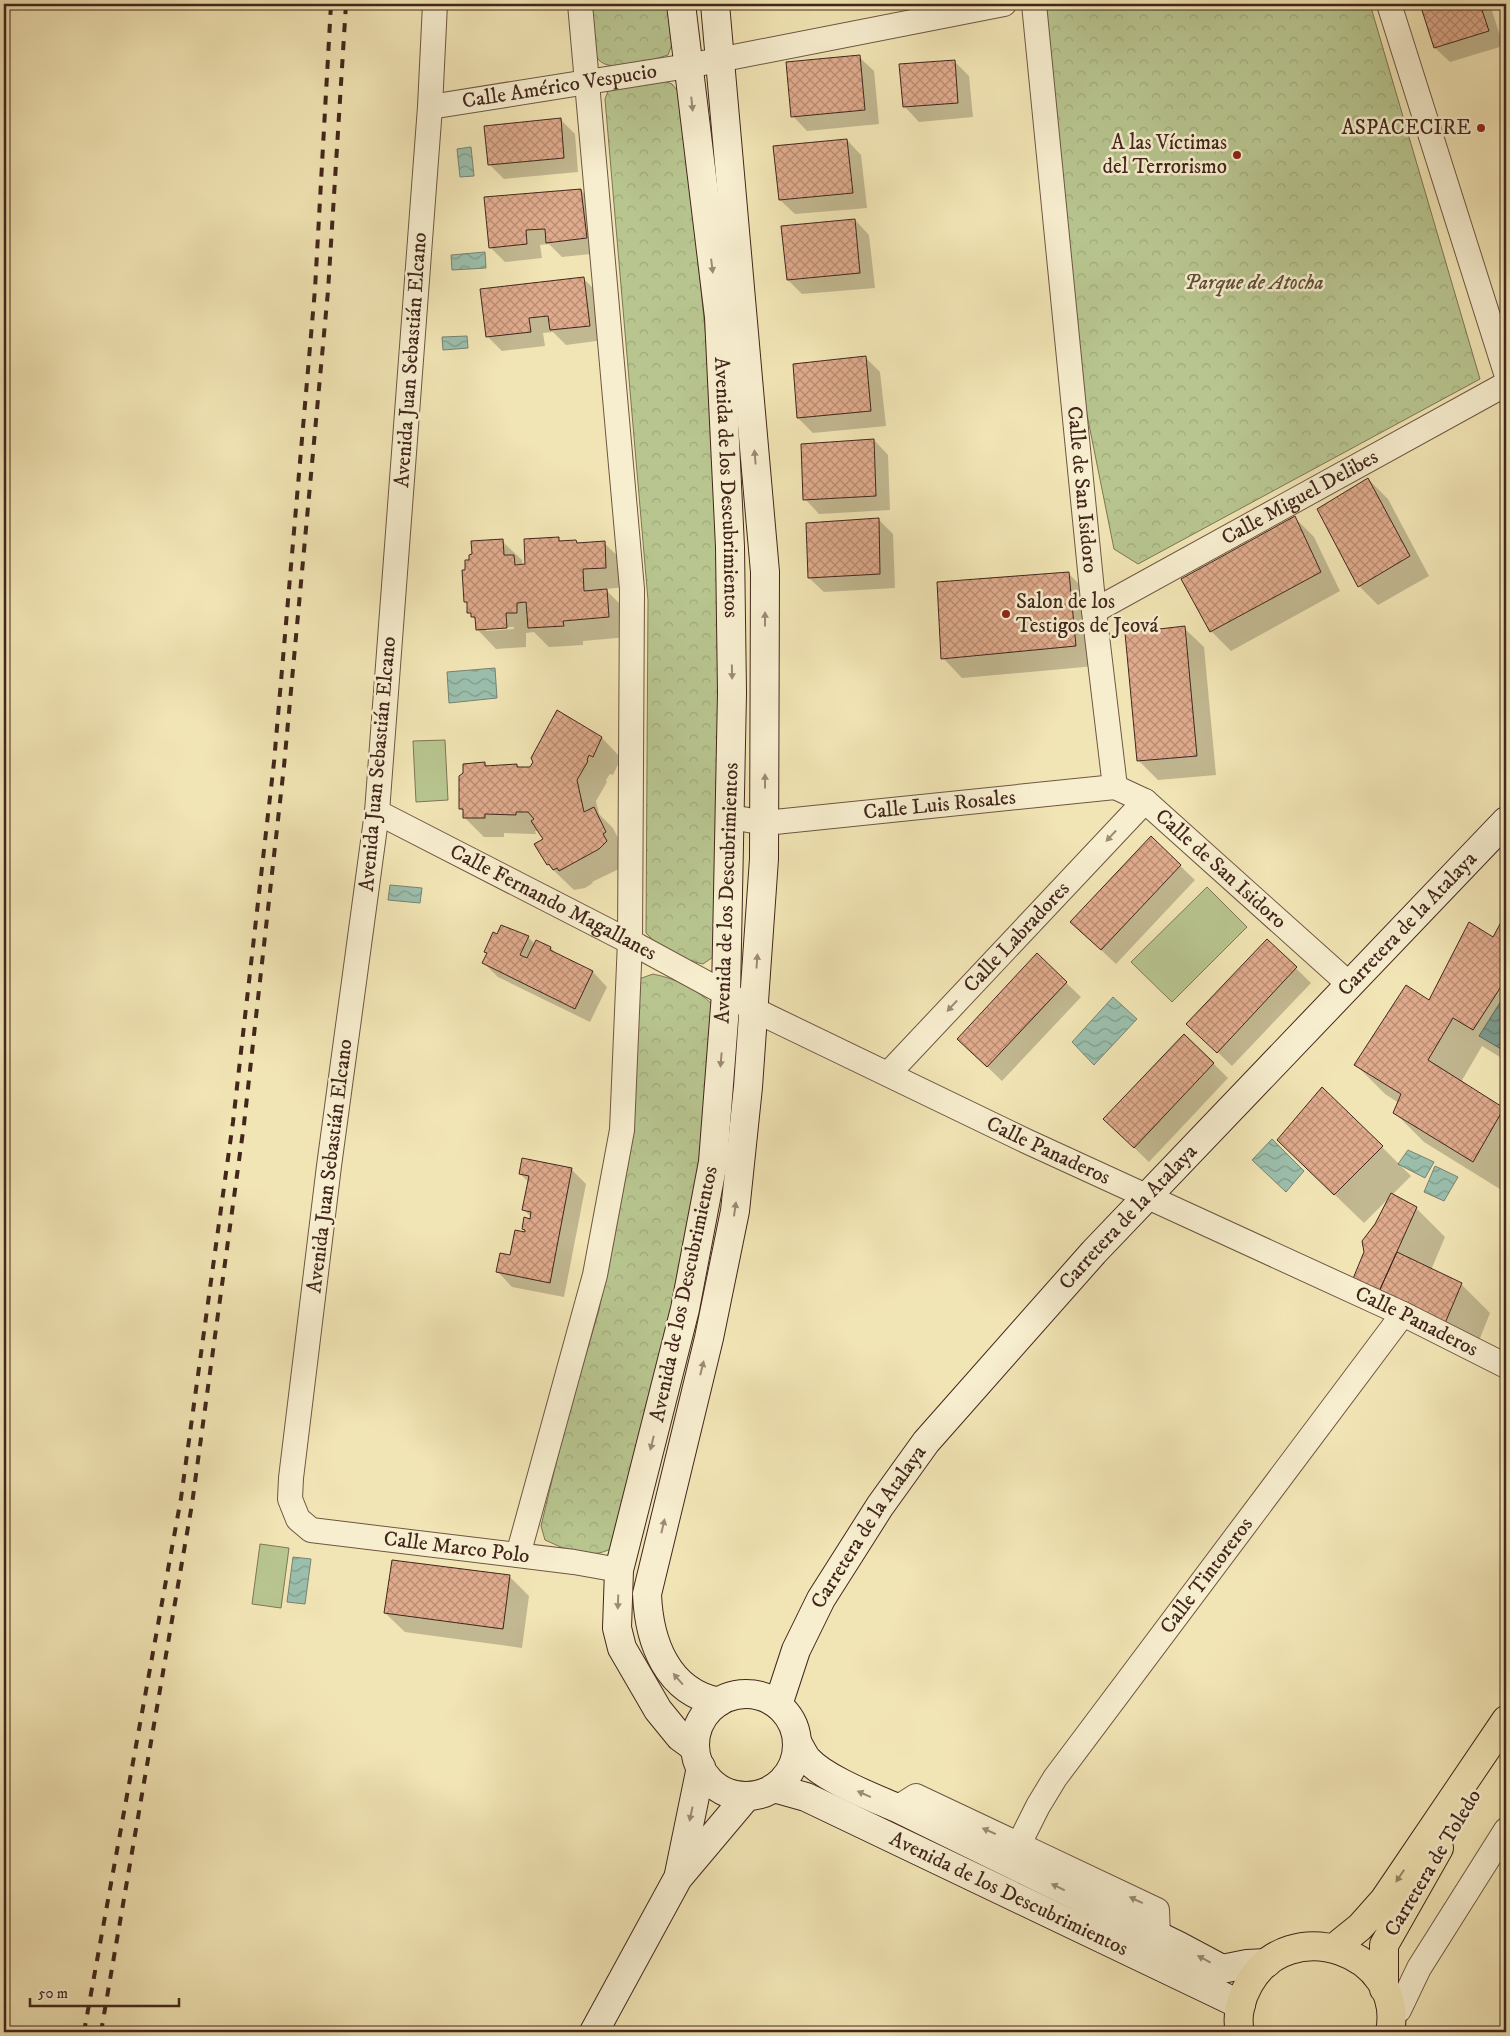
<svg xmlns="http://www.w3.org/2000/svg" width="1510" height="2036" font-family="'IM FELL DW Pica',serif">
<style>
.park{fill:url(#park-crowns);stroke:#7d7656}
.pitch{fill:#b8c58f;stroke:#7d7656}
.water{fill:url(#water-waves);stroke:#778273}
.shadow{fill:#0003;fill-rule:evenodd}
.building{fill:url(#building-cross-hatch);stroke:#42261c}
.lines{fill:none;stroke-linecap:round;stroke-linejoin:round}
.street-casing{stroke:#6e5642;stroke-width:26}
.secondary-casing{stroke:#42261c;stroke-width:30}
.highway-casing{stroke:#42261c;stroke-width:30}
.street{stroke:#f7eecf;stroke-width:24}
.secondary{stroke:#f7eecf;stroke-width:28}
.highway{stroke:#f2e5b5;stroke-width:28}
.rail{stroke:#42261c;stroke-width:4;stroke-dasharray:9 9;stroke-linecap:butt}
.oneway{fill:#9c8a76}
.oneway2{fill:#9a8668}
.poi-dot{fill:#8f2418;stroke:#f7eecf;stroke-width:2}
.labels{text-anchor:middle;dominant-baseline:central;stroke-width:5;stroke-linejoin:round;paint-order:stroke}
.street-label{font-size:21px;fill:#42261c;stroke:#f7eecf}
.poi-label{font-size:21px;fill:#42261c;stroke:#f7eecf;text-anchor:end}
.park-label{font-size:21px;font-style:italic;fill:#604e39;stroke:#f7eecf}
</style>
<defs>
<pattern id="park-crowns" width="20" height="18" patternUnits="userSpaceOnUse" patternTransform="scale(1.25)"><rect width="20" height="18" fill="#b8c58f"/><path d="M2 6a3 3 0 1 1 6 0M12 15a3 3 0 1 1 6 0" fill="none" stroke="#9fa97b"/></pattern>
<pattern id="water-waves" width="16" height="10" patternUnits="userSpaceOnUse" patternTransform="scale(1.25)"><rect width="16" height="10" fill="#9bbfad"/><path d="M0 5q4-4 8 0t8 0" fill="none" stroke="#809b8c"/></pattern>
<pattern id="building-cross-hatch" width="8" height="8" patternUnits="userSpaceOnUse" patternTransform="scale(1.25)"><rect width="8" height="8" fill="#e0ab8d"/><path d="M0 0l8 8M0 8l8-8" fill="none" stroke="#b78b72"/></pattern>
</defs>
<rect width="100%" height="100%" fill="#f2e5b5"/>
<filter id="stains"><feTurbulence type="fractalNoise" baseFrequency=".004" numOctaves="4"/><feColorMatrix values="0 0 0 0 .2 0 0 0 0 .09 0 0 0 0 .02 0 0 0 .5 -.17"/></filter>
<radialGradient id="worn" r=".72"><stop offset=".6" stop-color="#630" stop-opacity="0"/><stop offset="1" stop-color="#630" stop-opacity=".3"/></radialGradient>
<path class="park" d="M590 4H672L675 36 668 55C652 60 603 77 596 55 591 39 592 20 590 4Z
M1043 4H1370L1480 379 1138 564 1114 549 1062 290Z
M661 80 672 84 681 95 706 338 721 564 717 948 713 957 703 964C683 960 660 949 646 933L648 600 605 99 608 91Z
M653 974C677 979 695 988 713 1005L705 1149 684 1267 617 1545C593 1562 569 1551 545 1540L541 1526 565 1426 599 1310 627 1169 632 1134 639 979Z"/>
<path class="pitch" d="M445 740 448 800 416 802 413 741Z
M1207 887 1247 927 1172 1002 1131 962Z
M260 1544 289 1548 281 1608 252 1604Z"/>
<path class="water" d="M471 147 474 176 460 177 457 149Z
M485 252 486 268 452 270 451 255Z
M467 336 468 348 443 350 442 337Z
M495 668 497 698 449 703 447 672Z
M390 885 422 888 420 903 388 900Z
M1506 993V1052L1479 1036Z
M1113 997 1137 1019 1094 1065 1072 1042Z
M1272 1139 1304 1171 1286 1192 1252 1160Z
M1408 1150 1434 1162 1425 1178 1398 1164Z
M1435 1166 1458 1177 1444 1201 1424 1192Z
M293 1557 311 1559 305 1604 287 1602Z"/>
<path class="shadow" d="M1421 4H1490L1503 46 1450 62 1435 48Z
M859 57 874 71 879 124 807 131 793 116Z
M954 61 969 76 973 117 919 122 905 107Z
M560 119 575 134 578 172 504 179 489 164Z
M847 140 861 155 867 208 795 214 780 200Z
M581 190 595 205 601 253 562 257 549 244 540 245 542 258 505 262 490 247Z
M855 220 869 235 875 288 802 294 788 280Z
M584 279 598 293 604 340 566 345 553 332 543 333 545 346 502 351 487 336Z
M866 358 880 372 886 426 813 433 798 418 794 365Z
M874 440 888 455 890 510 819 514 805 499Z
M1368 479 1388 499 1429 576 1378 605 1359 586Z
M1295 518 1314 537 1340 591 1231 651 1211 631Z
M878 519 893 534 895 588 824 592 809 578Z
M558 539 562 542 576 541 579 544 604 543 624 562 625 587 605 589 626 610 628 637 583 641V645L549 647 534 632 526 633V647L496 649 477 629 476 621 469 612 468 605 465 601 466 571 470 561 502 541 522 560 523 566ZM514 627V629L486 631V628Z
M1068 573 1088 593 1095 666 962 678 943 658Z
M1184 628 1204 647 1216 775 1158 780 1138 760Z
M557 712 602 738 621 758 613 775 610 774 606 780 607 782 596 801 599 814 613 828 625 852 619 869 592 882 593 883 585 888 574 890 548 865 545 839 539 831H535L536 834 504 833V837H484L464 817V812L461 808 485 763 489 767 517 765 520 768H530Z
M1151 838 1195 880 1116 964 1086 936Z
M1506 915V1053L1503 1059 1482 1046 1461 1082 1506 1112V1184L1503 1191 1424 1142 1395 1113 1399 1103 1385 1094 1356 1065 1429 1002 1494 939Z
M502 927 528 937 535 944 536 941 551 948 557 955 593 972 607 987 590 1022 498 977 484 963Z
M1267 940 1311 983 1232 1066 1203 1038Z
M1037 955 1081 997 1002 1081 973 1053Z
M1213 1063 1228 1078 1149 1162 1120 1134Z
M1382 1147 1411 1176 1392 1195 1416 1208 1445 1237 1431 1270 1461 1284 1490 1313 1473 1356 1354 1281 1390 1197 1364 1223 1308 1169Z
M571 1169 586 1184 564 1297 512 1287 498 1272 528 1234 523 1229 532 1218 524 1210 529 1182 520 1174Z
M509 1576 529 1596 522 1648 405 1632 385 1613Z"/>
<path class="building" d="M1420 4H1480L1489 31 1434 48Z
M860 55 865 110 791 117 786 62Z
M955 60 958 103 903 107 899 64Z
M561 118 564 158 488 165 484 126Z
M847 139 853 193 779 200 773 146Z
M581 189 587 238 546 243 545 229 526 230 527 244 489 248 484 197Z
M855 219 860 273 787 280 781 226Z
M584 277 590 326 550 330 548 316 529 318 531 332 486 337 480 289Z
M866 356 871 411 797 418 793 364Z
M874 439 876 496 803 500 801 444Z
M1368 478 1410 556 1358 587 1317 509Z
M1295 516 1321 572 1210 632 1181 579Z
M879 518 880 574 808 578 806 523Z
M559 537V541L576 540 577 543 605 541 606 568 583 569 584 591 607 589 609 617 563 621 564 626 528 628 526 602 517 603V613H506L507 628 476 630 475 617H471V613H467V602H464L462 570H465V560H469V555L472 554 471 541 503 539 504 555H514L515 565 525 564 524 539Z
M1069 572 1076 646 941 659 937 582Z
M1185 626 1197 756 1137 761 1125 633Z
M557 710 602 737 593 757 589 755 587 760 588 761 577 780 584 812 594 807 606 832 603 834 607 841 599 849 559 871 557 868 553 870 549 864 547 865 534 844 543 839 531 821 534 819 528 812H516V815L485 814V818H463V809H459V776L463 773V764L485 762V766L517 764V767H530L533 762 531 758Z
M1151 836 1181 865 1101 950 1070 922Z
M1506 913V979L1473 1030 1453 1018 1428 1060 1504 1108 1473 1162 1393 1113 1401 1094 1354 1065 1406 985 1429 1000 1469 922 1493 937Z
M501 925 529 936 520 955 527 958 536 940 551 947 550 950 593 971 575 1009 482 963 487 953 484 952 493 932 497 934Z
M1267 939 1297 967 1217 1053 1186 1024Z
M1037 953 1067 982 987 1067 957 1039Z
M1184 1034 1214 1063 1134 1148 1103 1119Z
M1322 1087 1383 1146 1334 1195 1277 1140Z
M522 1158 572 1168 550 1283 496 1272 500 1253 510 1255 515 1230 525 1232V1230L522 1229 524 1217 530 1219 531 1212 522 1210 529 1176 519 1174Z
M1391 1193 1417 1207 1377 1296 1352 1281 1364 1252 1362 1241 1375 1224Z
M1397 1252 1462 1283 1443 1328 1377 1296Z
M392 1560 510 1575 503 1629 384 1613Z"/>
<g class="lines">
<g class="street-casing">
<g id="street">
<path id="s1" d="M435 4 430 107 377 812 329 1166 291 1478 290 1499 298 1519 311 1530 574 1562 619 1570"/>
<path id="s2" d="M1034 4 1094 611 1115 787 1145 801 1349 984"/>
<path d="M1389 4 1506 373"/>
<path id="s3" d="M430 107 688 66 1004 4"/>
<path id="s4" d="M1094 611 1506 384"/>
<path id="s5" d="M377 812 638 946 765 1015 1026 1141 1403 1314 1506 1366"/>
<path id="s6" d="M731 817 765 823 1115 787"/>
<path id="s7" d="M888 1074 1145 801"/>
<path d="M518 1555 595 1275 622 1130 630 941 632 589 580 4"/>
<path d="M897 1808 916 1796 1157 1910 1158 1936"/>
<path id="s8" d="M1019 1844 1038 1806 1055 1778 1403 1314"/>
<path d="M1391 2016 1399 2010 1419 1968 1506 1830"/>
</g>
</g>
<g class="secondary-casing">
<g id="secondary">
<path id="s9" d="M681 4 719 317 730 547 732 693 726 994 713 1162 685 1309 619 1570 617 1628 622 1648 658 1710 680 1737 695 1748"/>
<path d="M715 4 765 572 764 859 748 1087 735 1211 709 1338 647 1594C649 1642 667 1692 719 1702"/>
<circle cx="746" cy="1745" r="51"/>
<path id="s10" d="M778 1705 796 1650 821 1599 880 1506 926 1442 1094 1252 1506 821"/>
<path d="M797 1742C800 1747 803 1754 807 1759 825 1779 872 1797 897 1808L1179 1946 1222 1969 1247 1964 1267 1963"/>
<path id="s11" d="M774 1788 806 1797 1241 2005"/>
<path d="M679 1874 701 1767"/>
<path d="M594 2032 678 1878 747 1796"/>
</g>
</g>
<g class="highway-casing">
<path id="highway" d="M1334 1948 1360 1927 1384 1900 1506 1720
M1384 1989V1945L1439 1848
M1240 2032C1236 2017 1241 1998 1249 1984 1289 1912 1406 1952 1390 2032"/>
</g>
<use href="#street" class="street"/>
<use href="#secondary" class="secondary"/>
<use href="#highway" class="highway"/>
<path class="rail" d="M84 2032 181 1498 233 1122 274 762 315 289 331 4
M101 2032 192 1504 244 1124 284 766 328 291 346 4"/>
</g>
<defs><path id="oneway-solid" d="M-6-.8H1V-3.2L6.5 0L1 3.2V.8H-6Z" transform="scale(1.25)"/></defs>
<g class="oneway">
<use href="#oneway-solid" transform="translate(692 104) rotate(84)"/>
<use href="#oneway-solid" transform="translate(712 266) rotate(83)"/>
<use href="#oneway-solid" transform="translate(755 457) rotate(-95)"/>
<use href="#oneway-solid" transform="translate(765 619) rotate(-90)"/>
<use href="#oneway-solid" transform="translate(732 672) rotate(89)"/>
<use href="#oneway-solid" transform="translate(765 781) rotate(-90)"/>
<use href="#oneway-solid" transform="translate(1111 836) rotate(133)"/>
<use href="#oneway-solid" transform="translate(757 961) rotate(-86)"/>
<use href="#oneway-solid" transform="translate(952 1006) rotate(133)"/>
<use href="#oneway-solid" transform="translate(721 1060) rotate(95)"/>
<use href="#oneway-solid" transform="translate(735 1209) rotate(-82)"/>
<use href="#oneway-solid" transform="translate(702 1368) rotate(-76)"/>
<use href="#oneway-solid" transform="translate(652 1443) rotate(104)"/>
<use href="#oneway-solid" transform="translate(663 1526) rotate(-77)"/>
<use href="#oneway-solid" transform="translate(618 1602) rotate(92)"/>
<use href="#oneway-solid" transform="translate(678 1679) rotate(-131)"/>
<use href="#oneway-solid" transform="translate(864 1794) rotate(-156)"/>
<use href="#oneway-solid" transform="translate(691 1814) rotate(102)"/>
<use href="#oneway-solid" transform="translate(989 1831) rotate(-156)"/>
<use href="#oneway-solid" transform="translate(1058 1887) rotate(-154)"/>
<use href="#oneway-solid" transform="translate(1136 1900) rotate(-155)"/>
<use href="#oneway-solid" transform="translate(1204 1959) rotate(-152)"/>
</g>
<use class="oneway2" href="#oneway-solid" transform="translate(1400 1876) rotate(124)"/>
<g class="poi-dot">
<circle cx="1481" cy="128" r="5"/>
<circle cx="1237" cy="155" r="5"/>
<circle cx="1006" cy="614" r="5"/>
</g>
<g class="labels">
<g class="street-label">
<text stroke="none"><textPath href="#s3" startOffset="131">Calle Américo Vespucio</textPath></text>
<text transform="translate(411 360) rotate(-86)">Avenida Juan Sebastián Elcano</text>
<text stroke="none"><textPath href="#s9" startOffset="486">Avenida de los Descubrimientos</textPath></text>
<text stroke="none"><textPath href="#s2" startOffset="488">Calle de San Isidoro</textPath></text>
<text stroke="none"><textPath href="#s4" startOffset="235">Calle Miguel Delibes</textPath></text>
<text transform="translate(378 764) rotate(-85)">Avenida Juan Sebastián Elcano</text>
<text stroke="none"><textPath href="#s6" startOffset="210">Calle Luis Rosales</textPath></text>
<text stroke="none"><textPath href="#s2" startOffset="922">Calle de San Isidoro</textPath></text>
<text transform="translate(727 893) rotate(-88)">Avenida de los Descubrimientos</text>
<text stroke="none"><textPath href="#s5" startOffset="198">Calle Fernando Magallanes</textPath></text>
<text stroke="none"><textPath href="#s10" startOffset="1011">Carretera de la Atalaya</textPath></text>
<text stroke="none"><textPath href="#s7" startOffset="188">Calle Labradores</textPath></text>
<text stroke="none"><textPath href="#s5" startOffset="752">Calle Panaderos</textPath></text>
<text transform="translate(330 1166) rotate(-83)">Avenida Juan Sebastián Elcano</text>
<text stroke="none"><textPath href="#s10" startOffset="606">Carretera de la Atalaya</textPath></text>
<text transform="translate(684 1294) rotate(-78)">Avenida de los Descubrimientos</text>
<text stroke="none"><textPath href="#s5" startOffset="1158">Calle Panaderos</textPath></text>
<text stroke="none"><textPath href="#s10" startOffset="201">Carretera de la Atalaya</textPath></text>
<text stroke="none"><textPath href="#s1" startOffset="1688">Calle Marco Polo</textPath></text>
<text stroke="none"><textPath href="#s8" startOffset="328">Calle Tintoreros</textPath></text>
<text transform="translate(1433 1863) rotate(-59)">Carretera de Toledo</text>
<text stroke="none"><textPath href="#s11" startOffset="258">Avenida de los Descubrimientos</textPath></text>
</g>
<g class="poi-label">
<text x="1471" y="128">ASPACECIRE</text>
<text x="1227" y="143">A las Víctimas<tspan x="1227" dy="24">del Terrorismo</tspan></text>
<text x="1016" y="602" text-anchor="start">Salon de los<tspan x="1016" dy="24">Testigos de Jeová</tspan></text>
</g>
<g class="park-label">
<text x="1254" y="283">Parque de Atocha</text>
</g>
</g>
<rect width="1510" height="2036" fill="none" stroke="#f2e5b5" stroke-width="20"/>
<rect x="5" y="5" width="1500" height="2026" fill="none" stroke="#42261c" stroke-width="2.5"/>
<rect x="10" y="10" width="1490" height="2016" fill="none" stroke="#42261c"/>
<path d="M30 1998v8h149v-8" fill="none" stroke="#42261c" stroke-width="2.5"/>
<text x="38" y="1998" font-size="15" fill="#42261c" stroke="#f7eecf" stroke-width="4" paint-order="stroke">50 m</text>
<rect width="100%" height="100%" filter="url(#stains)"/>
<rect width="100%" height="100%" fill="url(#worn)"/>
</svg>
